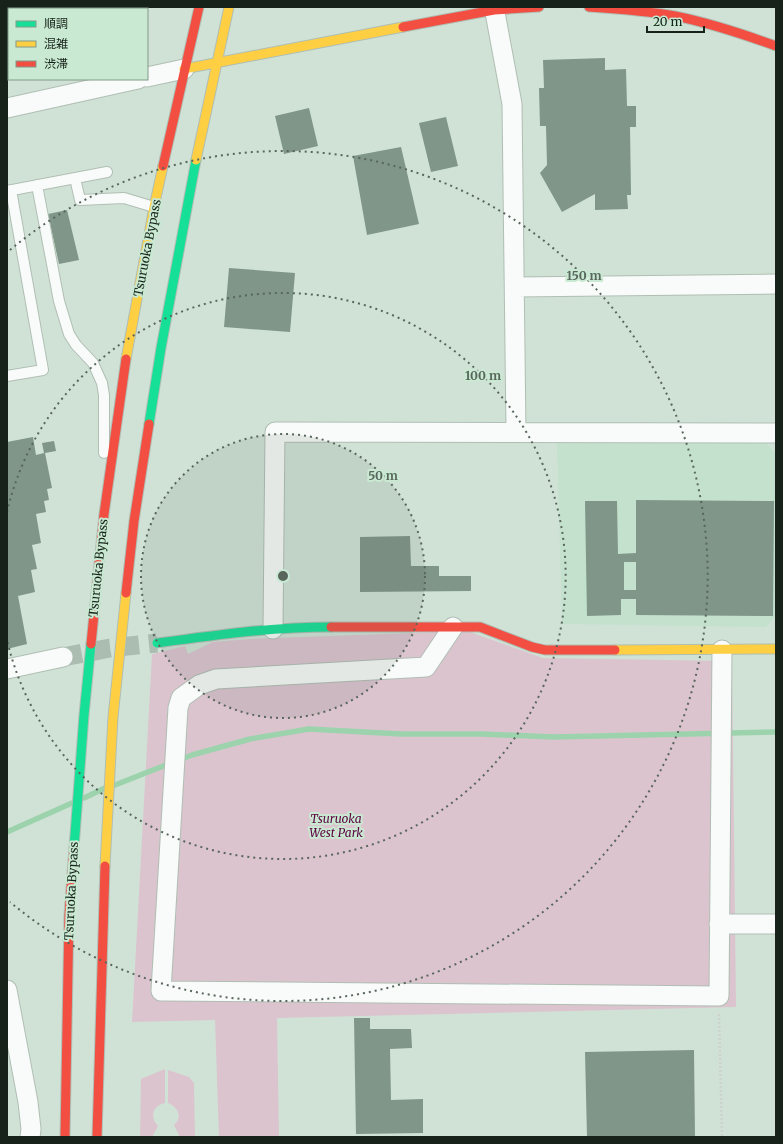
<svg xmlns="http://www.w3.org/2000/svg" width="783" height="1144" font-family="Merriweather,'Noto Sans JP',serif">
<style>
.built{fill:#c3e1cc}
.green{fill:#dcc4cf}
.lines{fill:none;stroke-linecap:round;stroke-linejoin:round}
.stream{stroke:#9cd3ad;stroke-width:5.5}
.building{fill:#7f9688;fill-rule:evenodd}
.street-tunnel{stroke:#abbcb0;stroke-width:19;stroke-dasharray:19 10;stroke-linecap:butt}
.lane-casing{stroke:#b0beb4;stroke-width:12}
.street-casing{stroke:#b0beb4;stroke-width:21}
.fast-casing{stroke:#b0beb4;stroke-width:11}
.slow-casing{stroke:#b0beb4;stroke-width:11}
.jam-casing{stroke:#b0beb4;stroke-width:11}
.path{stroke:#cdd2ce;stroke-width:2.5;stroke-dasharray:2 2;stroke-linecap:butt}
.lane{stroke:#f8fbf9;stroke-width:10}
.street{stroke:#f8fbf9;stroke-width:19}
.fast{stroke:#16e098;stroke-width:9}
.slow{stroke:#ffcf43;stroke-width:9}
.jam{stroke:#f24e42;stroke-width:9}
.ring{fill:none;stroke:#58665c;stroke-width:2;stroke-dasharray:2 4}
.labels{text-anchor:middle;dominant-baseline:central;stroke-width:4;stroke-linejoin:round;paint-order:stroke}
.street-label{font-size:12px;fill:#17231a;stroke:#c9e9d2}
.park-label{font-size:12px;font-style:italic;fill:#5d0441;stroke:#c9e9d2}
.centre{fill:#58665c;stroke:#c9e9d2;stroke-width:2}
.ring-label{font-size:12px;text-anchor:middle;font-weight:bold;fill:#58665c;stroke:#c9e9d2;stroke-width:4;stroke-linejoin:round;paint-order:stroke}
</style>
<rect width="100%" height="100%" fill="#d0e2d6"/>
<path class="built" d="M557 443H766L776 454V615L766 627 562 624Z"/>
<path class="green" d="M467 631 543 658 732 661 736 1007 277 1018 279 1137H219L215 1020 132 1022 152 654 185 646 188 654 213 642 250 639Z
M165 1069V1103C153 1105 149 1117 158 1126L152 1137H140L141 1079Z
M168 1070 189 1077 194 1083 195 1137H180L174 1125C183 1117 178 1107 168 1103Z"/>
<g class="lines">
<path class="stream" d="M179 760 192 755 250 739 309 729 401 734H482L553 737 776 732
M115 785 171 763
M84 798 105 788
M7 832 72 803"/>
</g>
<path class="building" d="M7 7H8L9 11V50H7Z
M605 58V70L626 69 627 106H636V127H630L631 195H627L628 209 595 210V194L562 212 540 173 547 165 546 126H540L539 88H544L543 60Z
M309 108 318 146 284 154 275 116Z
M446 117 458 166 431 172 419 123Z
M401 147 419 224 367 235 353 156Z
M67 210 79 260 59 264 48 214Z
M229 268 295 273 290 332 224 327Z
M33 437 36 455 44 453 42 443 54 441 56 451 45 453 52 488 47 489 49 500 44 501 46 512 36 514 41 543 32 545 37 569 31 570 35 592 18 596 27 644 7 649V442Z
M636 500 774 501 773 616 636 615V599H621V615L587 616 585 501H617L618 554 636 553ZM624 562H636V590H624Z
M410 536 411 566H439V576H471V591L360 592V537Z
M354 1018H370V1029H411L412 1048 390 1049 391 1100 423 1099V1133L356 1134Z
M694 1050 695 1137H587L585 1052Z"/>
<g class="lines">
<path class="street-tunnel" d="M63 657 110 648 157 643"/>
<g class="lane-casing">
<path id="lane" d="M75 178 80 200 124 198 154 207
M37 185 59 301 69 334 76 345 93 363 102 383 104 395V453
M7 191 107 172
M7 376 43 370 11 190"/>
</g>
<g class="street-casing">
<path id="street" d="M494 7 512 104 516 432
M147 77 184 69
M7 108 138 79
M515 287 776 284
M453 627 426 667 216 679 199 685 181 698 178 708 161 991 719 996 722 650
M273 629 275 432 776 433
M7 669 63 657
M719 924H776
M7 990 28 1102 31 1129 30 1137"/>
</g>
<g class="fast-casing">
<path id="fast" d="M149 424 161 348 196 160
M157 643C215 635 272 627 331 627
M74 848 84 715 91 644"/>
</g>
<g class="slow-casing">
<path id="slow" d="M184 69 403 27
M196 160 229 7
M126 359 154 207 163 166
M615 650 776 649
M105 866 113 717 126 593"/>
</g>
<g class="jam-casing">
<path id="jam" d="M589 7C618 9 647 11 675 16 710 23 743 34 776 46
M403 27 494 10 539 7
M163 166 199 7
M126 593 134 521 149 424
M331 627H480L532 647 545 650H615
M91 644 104 514 126 359
M65 1137 69 915 74 848
M97 1137 105 866"/>
</g>
<path class="path" d="M719 1014 722 1137"/>
<use href="#lane" class="lane"/>
<use href="#street" class="street"/>
<use href="#fast" class="fast"/>
<use href="#slow" class="slow"/>
<use href="#jam" class="jam"/>
</g>
<circle cx="283" cy="576" r="142" fill="#58665c" fill-opacity=".12"/>
<g class="ring">
<circle cx="283" cy="576" r="142"/>
<path d="M7 512A283 283 0 1 1 7 640"/>
<path d="M10 250A425 425 0 1 1 10 902"/>
</g>
<g class="labels">
<g class="street-label">
<text transform="translate(147 248) rotate(-79)">Tsuruoka Bypass</text>
<text transform="translate(98 568) rotate(-84)">Tsuruoka Bypass</text>
<text transform="translate(71 891) rotate(-87)">Tsuruoka Bypass</text>
</g>
<g class="park-label">
<text x="336" y="818">Tsuruoka<tspan x="336" dy="14">West Park</tspan></text>
</g>
</g>
<circle cx="283" cy="576" r="6" class="centre"/>
<g class="ring-label">
<text x="584" y="280">150 m</text>
<text x="483" y="380">100 m</text>
<text x="383" y="480">50 m</text>
</g>
<rect width="783" height="1144" fill="none" stroke="#17231a" stroke-width="16"/>
<rect x="8" y="8" width="140" height="72" fill="#c9e9d2" stroke="#829a88"/>
<rect x="16" y="21" width="20" height="6" fill="#16e098" stroke="#829a88"/>
<text x="44" y="28" font-size="12" fill="#17231a">順調</text>
<rect x="16" y="41" width="20" height="6" fill="#ffcf43" stroke="#829a88"/>
<text x="44" y="48" font-size="12" fill="#17231a">混雑</text>
<rect x="16" y="61" width="20" height="6" fill="#f24e42" stroke="#829a88"/>
<text x="44" y="68" font-size="12" fill="#17231a">渋滞</text>
<path d="M647 26v6h57v-6" fill="none" stroke="#17231a" stroke-width="2"/>
<text x="653" y="26" font-size="12" fill="#17231a" stroke="#c9e9d2" stroke-width="3" paint-order="stroke">20 m</text>
</svg>
